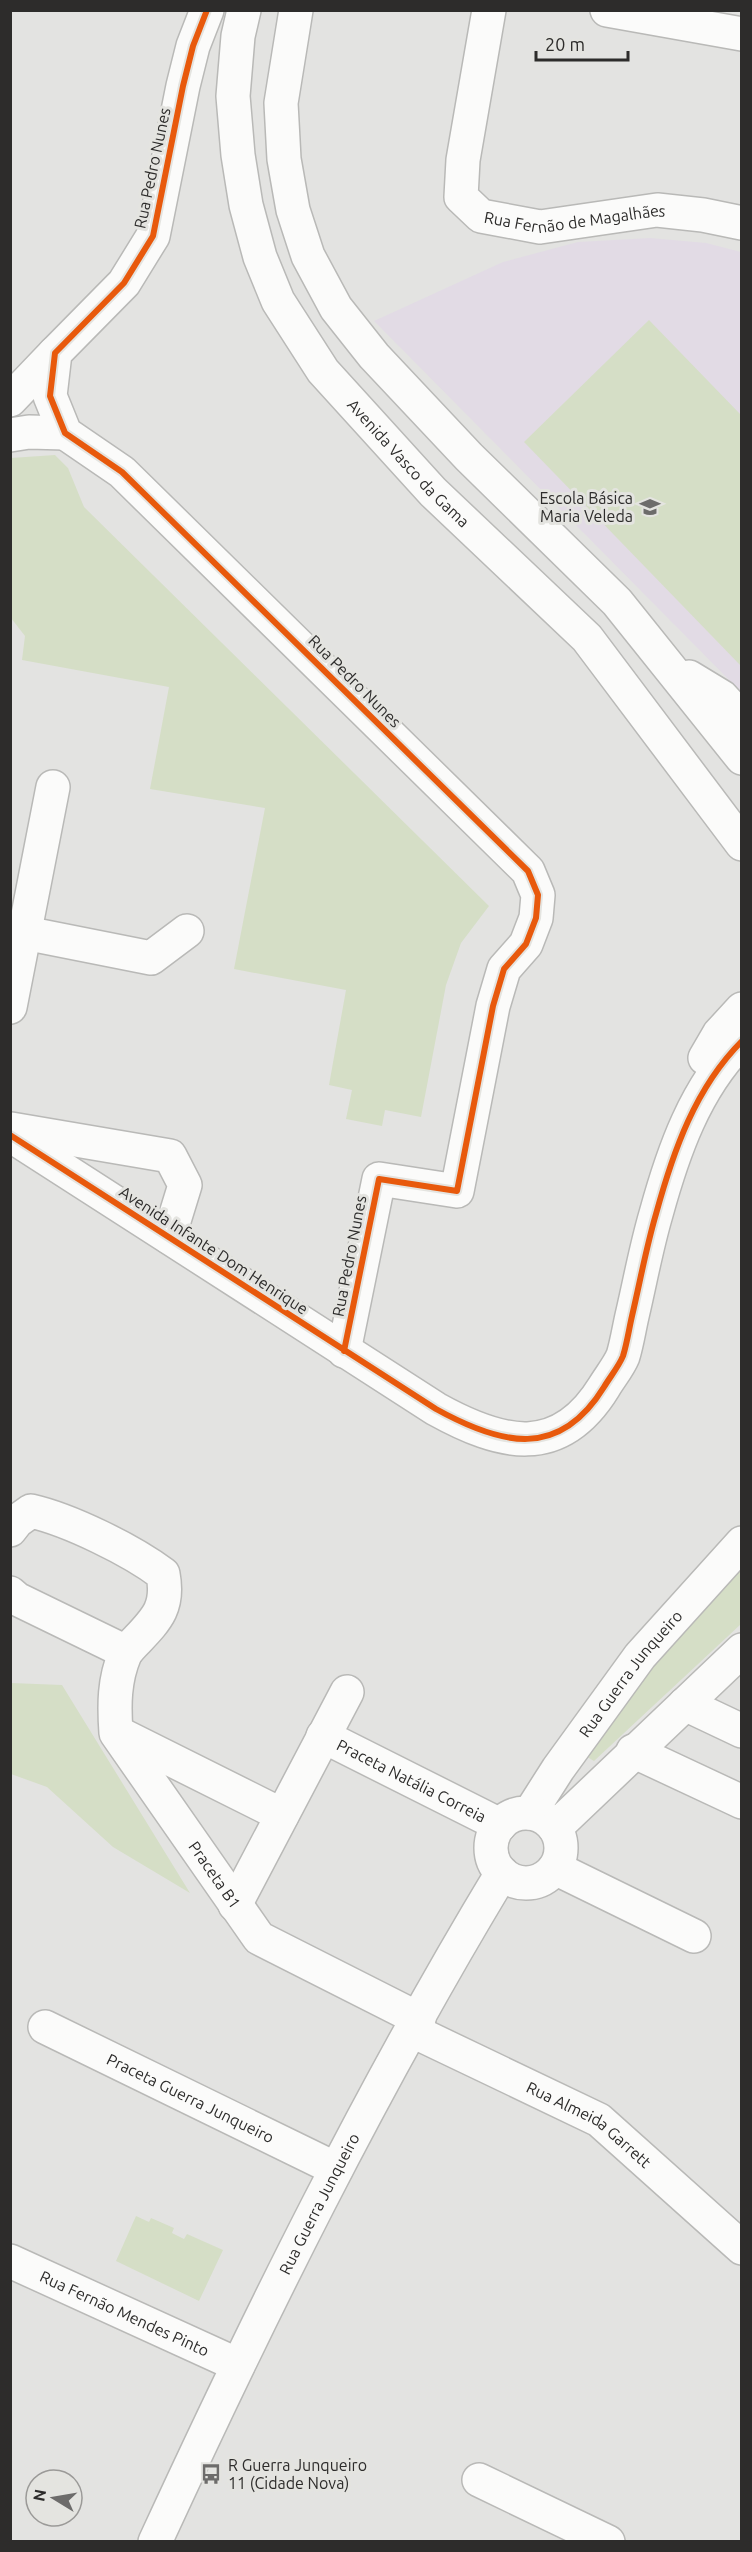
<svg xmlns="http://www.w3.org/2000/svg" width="752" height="2552" font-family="Ubuntu,sans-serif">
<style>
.education{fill:#e2dbe5}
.green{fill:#d5dec6}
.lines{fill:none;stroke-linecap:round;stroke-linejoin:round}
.minor-casing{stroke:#b9b9b7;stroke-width:36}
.minor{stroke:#fbfbfa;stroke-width:33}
.cycleway-casing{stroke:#e4e4e0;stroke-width:10}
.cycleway{stroke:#e8590c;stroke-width:6}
.labels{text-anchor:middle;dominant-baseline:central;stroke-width:6;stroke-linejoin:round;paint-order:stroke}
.street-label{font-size:16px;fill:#2d2c2b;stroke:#e4e4e0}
.poi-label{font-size:16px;fill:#2d2c2b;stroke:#e4e4e0;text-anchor:end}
</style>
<rect width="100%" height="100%" fill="#e3e3e1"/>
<path class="education" d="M650 238 706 243 741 252V692L374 321 503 262 578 242Z"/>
<path class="green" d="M649 320 741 415V666L524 442Z
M55 455 68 468 84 507 489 906 461 943 446 985 421 1117 385 1110 382 1126 346 1119 352 1090 329 1085 346 990 234 969 265 808 150 789 169 687 22 660 25 636 11 618V458Z
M741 1567V1624L594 1761 584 1755 643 1673Z
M11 1683 62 1685 190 1893 113 1847 47 1787 11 1774Z
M136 2216 149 2222 151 2218 174 2228 172 2233 184 2239 187 2234 223 2250 199 2301 116 2261Z"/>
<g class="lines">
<g class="minor-casing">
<g id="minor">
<path d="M207 10 193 46 183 86 153 236 124 283 55 353 50 396 65 433 122 472 528 871 538 895 536 918 526 944 504 969 493 1006 457 1191 379 1179 344 1351"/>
<path id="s1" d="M244 10 238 36 233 96 238 155 246 205 260 257 278 301 323 371 433 492 587 638 742 844"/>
<path d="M296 10 281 103 284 159 293 210 308 256 336 308 374 356 469 457 617 602 742 758"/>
<path id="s2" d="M489 10 463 160 461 197 481 216 540 227 657 210 703 215 742 223"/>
<path d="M607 10 742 34"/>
<path d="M10 400 55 353"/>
<path d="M10 435 29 432 65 433"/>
<path d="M689 677 722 697 742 719"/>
<path d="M25 933 151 958 187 931"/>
<path d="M10 1007 53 787"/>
<path d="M705 1058 719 1034 742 1009"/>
<path d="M11 1129 170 1156 185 1185 169 1237"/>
<path d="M10 1135 436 1409C501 1445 559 1460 604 1387 610 1377 619 1366 623 1356 627 1343 629 1329 632 1316 640 1282 646 1248 656 1214 673 1152 695 1088 742 1041"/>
<path id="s3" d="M10 1530 17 1521 31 1511C70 1520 131 1550 163 1574 169 1606 158 1618 137 1640 133 1644 128 1649 125 1654 114 1680 114 1705 116 1733L259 1938 419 2019"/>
<path d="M10 1593 17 1599 126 1652"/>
<path d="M685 1704 742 1731"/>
<path d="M118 1733 282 1815"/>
<path id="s4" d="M323 1736 500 1825"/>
<path d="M633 1751 742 1802"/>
<path id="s5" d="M530 1813 558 1769 640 1656 742 1543"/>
<circle cx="526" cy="1848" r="35"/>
<path d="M555 1828 742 1650"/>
<path d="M555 1868 694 1936"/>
<path d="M235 1905 347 1692"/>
<path id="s6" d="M45 2027 336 2169"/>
<path id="s7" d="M413 2031 599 2120 742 2248"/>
<path id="s8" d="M10 2261 238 2365"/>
<path d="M479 2480 608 2542"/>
<path id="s9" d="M155 2542C260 2314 372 2088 502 1873"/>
</g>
</g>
<use href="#minor" class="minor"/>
<g class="cycleway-casing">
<path id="cycleway" d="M207 10 193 46 183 86 153 236 124 283 55 353 50 396 65 433 122 472 528 871 538 895 536 918 526 944 504 969 493 1006 457 1191 379 1179 344 1351
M10 1135 436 1409C501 1445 559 1460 604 1387 610 1377 619 1366 623 1356 627 1343 629 1329 632 1316 640 1282 646 1248 656 1214 673 1152 695 1088 742 1041"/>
</g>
<use href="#cycleway" class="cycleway"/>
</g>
<defs>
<g id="school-bare" transform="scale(1.62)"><path d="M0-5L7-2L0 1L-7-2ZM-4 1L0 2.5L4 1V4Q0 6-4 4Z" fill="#6d6c6b" stroke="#e4e4e0" stroke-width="2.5" paint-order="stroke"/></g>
<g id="bus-bare" transform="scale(1.62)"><path d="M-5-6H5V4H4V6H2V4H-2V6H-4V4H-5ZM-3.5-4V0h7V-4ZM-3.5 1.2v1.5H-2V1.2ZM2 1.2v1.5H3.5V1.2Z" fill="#6d6c6b" stroke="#e4e4e0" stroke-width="2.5" paint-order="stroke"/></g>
</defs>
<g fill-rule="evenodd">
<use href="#school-bare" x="650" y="507"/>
<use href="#bus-bare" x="211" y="2474"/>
</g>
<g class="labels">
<g class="street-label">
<text transform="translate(152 168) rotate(-78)">Rua Pedro Nunes</text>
<text stroke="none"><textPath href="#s2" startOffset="312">Rua Fernão de Magalhães</textPath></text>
<text stroke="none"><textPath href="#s1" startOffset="507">Avenida Vasco da Gama</textPath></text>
<text transform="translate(355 681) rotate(45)">Rua Pedro Nunes</text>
<text transform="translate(214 1250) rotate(33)">Avenida Infante Dom Henrique</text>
<text transform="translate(349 1256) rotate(-79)">Rua Pedro Nunes</text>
<text stroke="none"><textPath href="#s5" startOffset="172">Rua Guerra Junqueiro</textPath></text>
<text stroke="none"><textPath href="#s4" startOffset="99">Praceta Natália Correia</textPath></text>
<text stroke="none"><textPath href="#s3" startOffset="522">Praceta B1</textPath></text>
<text stroke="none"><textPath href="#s6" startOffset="162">Praceta Guerra Junqueiro</textPath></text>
<text stroke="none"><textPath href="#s7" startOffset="200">Rua Almeida Garrett</textPath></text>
<text stroke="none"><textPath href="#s9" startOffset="376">Rua Guerra Junqueiro</textPath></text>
<text stroke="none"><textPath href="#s8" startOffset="126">Rua Fernão Mendes Pinto</textPath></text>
</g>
<g class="poi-label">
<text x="633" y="498">Escola Básica<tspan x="633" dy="18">Maria Veleda</tspan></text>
<text x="228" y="2465" text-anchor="start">R Guerra Junqueiro<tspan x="228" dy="18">11 (Cidade Nova)</tspan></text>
</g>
</g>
<rect width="752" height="2552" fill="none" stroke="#2d2c2b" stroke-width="24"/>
<g transform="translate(54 2498) rotate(281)"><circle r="28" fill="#e4e4e0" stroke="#9b9a98" stroke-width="1.5"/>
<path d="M0-4.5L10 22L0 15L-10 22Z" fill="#6d6c6b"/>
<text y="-9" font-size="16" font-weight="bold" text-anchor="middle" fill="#2d2c2b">N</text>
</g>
<path d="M536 51v9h92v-9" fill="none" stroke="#2d2c2b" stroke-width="3"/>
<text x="545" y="51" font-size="18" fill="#2d2c2b" stroke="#e4e4e0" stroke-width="4.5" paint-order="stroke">20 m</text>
</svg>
